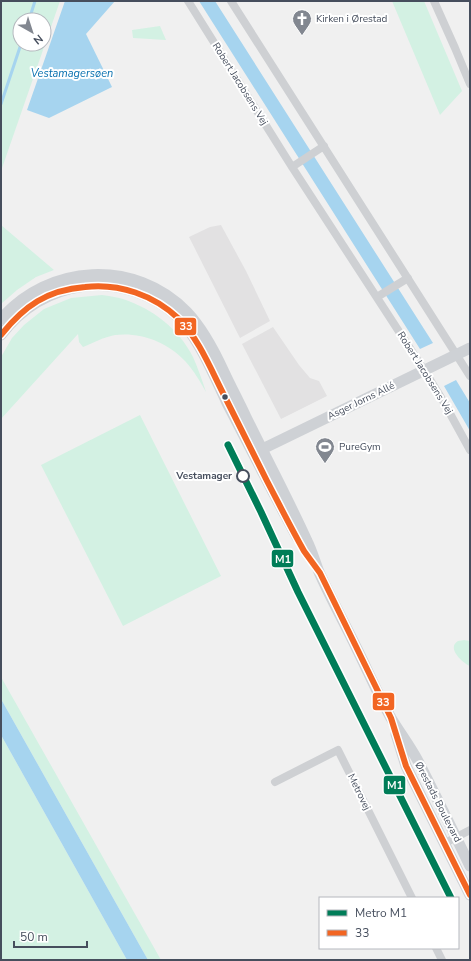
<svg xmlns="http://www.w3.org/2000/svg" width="471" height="961" font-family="'Nunito Sans',sans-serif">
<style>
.education{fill:#e2e1e2}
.green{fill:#d3f1e3;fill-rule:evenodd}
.water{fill:#a6d4ef}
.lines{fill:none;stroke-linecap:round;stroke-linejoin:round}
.stream{stroke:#a6d4ef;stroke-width:3}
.street{stroke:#ced0d3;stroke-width:8}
.secondary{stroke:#ced1d5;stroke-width:11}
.bus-1-casing{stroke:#fff;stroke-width:9}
.bus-1{stroke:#f26522;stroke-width:6}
.metro-1-casing{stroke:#fff;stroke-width:10}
.metro-1{stroke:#007d58;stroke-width:7}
.bus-dot{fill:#464e5d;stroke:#fff;stroke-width:1.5}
.stop-dot{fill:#fff;stroke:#464e5d;stroke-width:2}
.labels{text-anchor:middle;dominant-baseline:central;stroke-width:4;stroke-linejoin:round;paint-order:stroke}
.poi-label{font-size:10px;fill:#464e5d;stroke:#fff;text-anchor:start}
.street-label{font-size:10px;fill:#464e5d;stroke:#fff}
.stop-label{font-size:10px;font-weight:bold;fill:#464e5d;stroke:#fff;text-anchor:end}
.water-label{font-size:11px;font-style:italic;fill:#0770af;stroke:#fff}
.line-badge{stroke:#fff;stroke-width:1.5}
.badge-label{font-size:11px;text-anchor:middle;font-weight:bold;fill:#fff}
</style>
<rect width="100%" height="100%" fill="#f0f0f0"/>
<path class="education" d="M221 225 246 271 270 321 240 338 189 237 210 227Z
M273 327 299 365 310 378 319 381 327 396 281 419 242 344Z"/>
<path class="green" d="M1 1H60L1 171ZM20 20H44V44H20Z
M392 1H424L462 91 440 115Z
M160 26 166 40 133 38 132 30Z
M1 225 54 270 36 277 17 290 1 304Z
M102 295C109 296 117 297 123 299 153 309 179 329 193 357 198 368 202 380 206 392 200 381 194 371 185 361 167 342 141 332 115 335 104 337 93 343 83 347L79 342 78 334 1 419V357L12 338 24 325 44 309 71 298Z
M140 415 221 576 123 626 41 465Z
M464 640 470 641V666C463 663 446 648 458 641 459 641 463 640 464 640Z
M1 677 161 960H148L1 699Z
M1 735 127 960H1Z"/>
<path class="water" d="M65 1H115L86 34 112 87 49 118 27 110Z
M199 1H215L433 343 420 349Z
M456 380 470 403V431L444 386Z
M1 699 148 960H127L1 735Z"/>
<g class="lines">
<path class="stream" d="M29 20 35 1
M1 104 21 44"/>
<path class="street" d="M188 1 292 167 424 370 442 399 470 450
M231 1 470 376
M434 1 455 48 470 84
M292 167 324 146
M377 297 408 278
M275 782 338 750 412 898
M445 843 470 830
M436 948 442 960"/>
<path class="secondary" d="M1 319C48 264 135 258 187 312 203 329 214 350 224 372 231 387 239 402 246 417 266 458 288 499 307 541 312 551 315 562 319 572 330 597 344 622 356 647 368 671 378 695 391 718 400 733 410 746 418 761 436 796 453 831 470 866
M1 335C22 307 49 291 84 286 118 282 155 294 179 318 201 342 214 376 228 405 251 449 273 493 297 537
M254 453 470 348
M396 734 406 766 470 895"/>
<g class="bus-1-casing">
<path id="bus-1" d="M1 335C24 306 47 290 85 287 119 283 154 295 179 319 199 339 212 372 225 397 239 425 253 453 267 481 279 504 291 528 304 551 309 558 315 566 320 573L391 718 406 766 470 895"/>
</g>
<use href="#bus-1" class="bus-1"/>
<g class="metro-1-casing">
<path id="metro-1" d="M228 445 261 512 298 592 451 898"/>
</g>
<use href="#metro-1" class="metro-1"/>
</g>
<defs>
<g id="church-pin" transform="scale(1)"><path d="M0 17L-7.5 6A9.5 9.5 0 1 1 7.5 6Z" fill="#828790" stroke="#fff"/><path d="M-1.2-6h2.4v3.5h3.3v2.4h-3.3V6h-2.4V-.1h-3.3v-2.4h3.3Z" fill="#fff"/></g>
<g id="stadium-pin" transform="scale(1)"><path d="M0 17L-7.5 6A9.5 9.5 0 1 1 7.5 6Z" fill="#828790" stroke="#fff"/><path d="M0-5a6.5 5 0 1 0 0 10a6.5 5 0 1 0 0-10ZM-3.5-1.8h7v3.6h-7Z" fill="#fff"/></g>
</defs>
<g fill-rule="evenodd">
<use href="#church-pin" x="302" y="19"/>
<use href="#stadium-pin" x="325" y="447"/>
</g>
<circle class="bus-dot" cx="225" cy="397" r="3.5"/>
<circle class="stop-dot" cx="243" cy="476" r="6"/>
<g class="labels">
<g class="poi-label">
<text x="316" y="19">Kirken i Ørestad</text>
<text x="339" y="447">PureGym</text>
</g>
<g class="street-label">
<text transform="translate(240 84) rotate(58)">Robert Jacobsens Vej</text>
<text transform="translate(425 373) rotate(58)">Robert Jacobsens Vej</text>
<text transform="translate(361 401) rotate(-26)">Asger Jorns Allé</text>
<text transform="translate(359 792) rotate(64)">Metrovej</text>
<text transform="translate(438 802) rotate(63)">Ørestads Boulevard</text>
</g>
<g class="stop-label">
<text x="232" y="476">Vestamager</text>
</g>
<g class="water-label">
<text x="72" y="73">Vestamagersøen</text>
</g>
</g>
<g class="line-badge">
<rect x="174" y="317" width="23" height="19" rx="4" fill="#f26522"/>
<rect x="271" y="549" width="23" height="19" rx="4" fill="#007d58"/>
<rect x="372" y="692" width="23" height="19" rx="4" fill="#f26522"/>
<rect x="383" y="775" width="23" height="20" rx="4" fill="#007d58"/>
</g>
<g class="badge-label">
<text x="186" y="330">33</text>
<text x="283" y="563">M1</text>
<text x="383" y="706">33</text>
<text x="395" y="789">M1</text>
</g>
<rect width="471" height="961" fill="none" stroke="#464e5d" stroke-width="4"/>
<rect x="319" y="897" width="140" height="52" fill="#ffffff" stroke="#b5b8be"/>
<rect x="327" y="910" width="20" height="6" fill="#007d58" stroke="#b5b8be"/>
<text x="355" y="917" font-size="12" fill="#464e5d">Metro M1</text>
<rect x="327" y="930" width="20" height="6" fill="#f26522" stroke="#b5b8be"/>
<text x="355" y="937" font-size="12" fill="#464e5d">33</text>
<g transform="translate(32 32) rotate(141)"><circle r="19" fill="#ffffff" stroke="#b5b8be"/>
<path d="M0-3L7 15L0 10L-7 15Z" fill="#828790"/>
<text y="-6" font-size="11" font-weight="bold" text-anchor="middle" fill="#464e5d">N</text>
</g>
<path d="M14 941v6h73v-6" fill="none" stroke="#464e5d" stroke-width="2"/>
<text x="20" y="941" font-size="12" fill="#464e5d" stroke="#ffffff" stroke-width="3" paint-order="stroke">50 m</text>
</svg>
